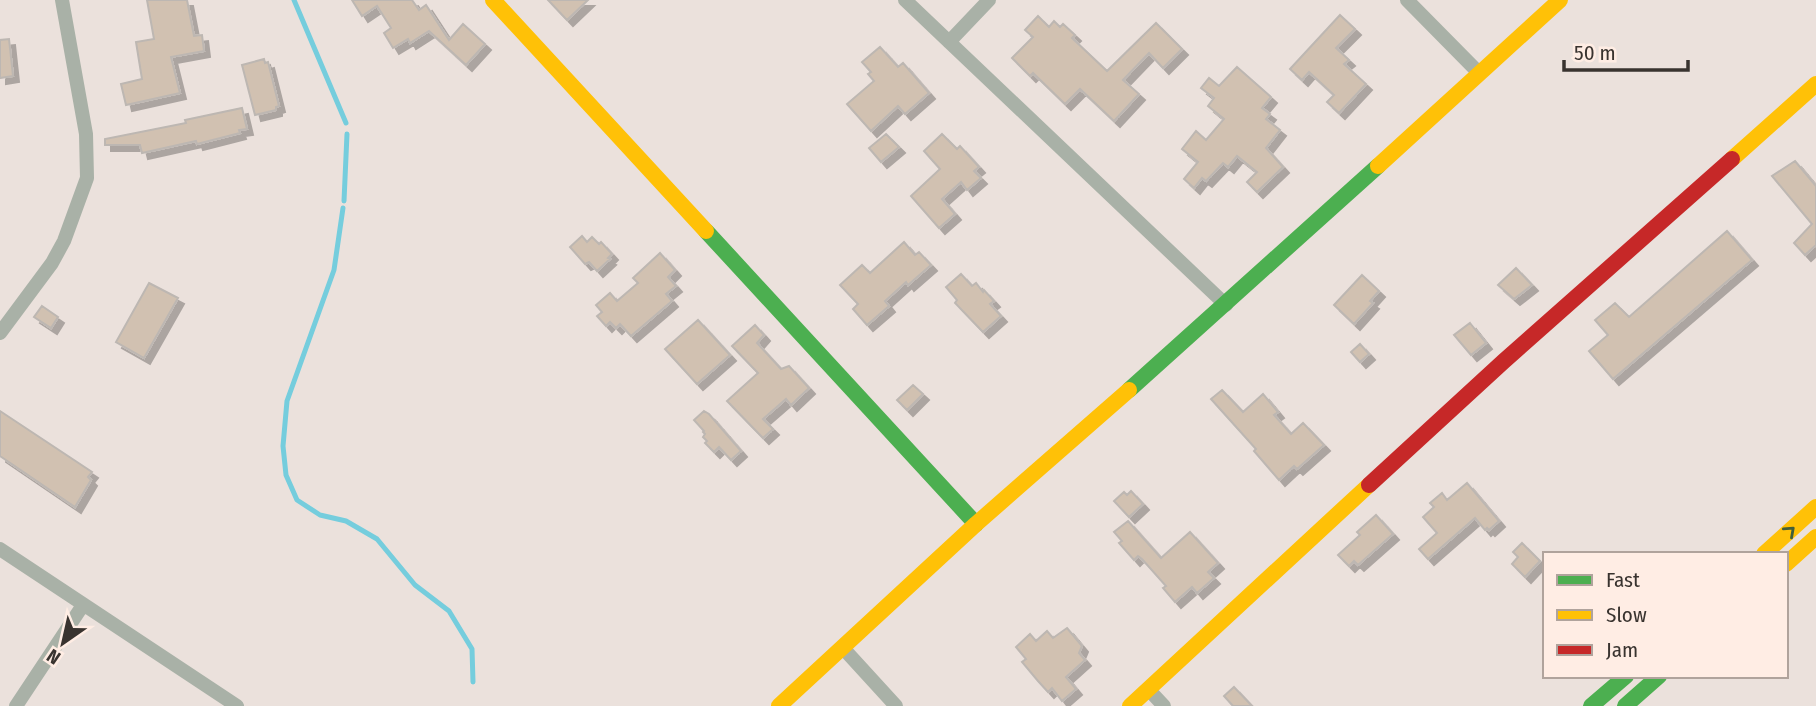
<svg xmlns="http://www.w3.org/2000/svg" width="1816" height="706" font-family="'Fira Sans Condensed',sans-serif">
<style>
.lines{fill:none;stroke-linecap:round;stroke-linejoin:round}
.stream{stroke:#75cddd;stroke-width:5}
.building{fill:#d1c1b1;stroke:#bdb7b2;stroke-width:2;filter:url(#shadow)}
.street{stroke:#a9b1a7;stroke-width:14}
.fast{stroke:#4caf50;stroke-width:16}
.slow{stroke:#ffc107;stroke-width:16}
.jam{stroke:#c62828;stroke-width:16}
.oneway{stroke:#405e3b}
</style>
<defs>
<filter id="shadow"><feDropShadow dx="6" dy="6" stdDeviation="0" flood-color="#0004"/></filter>
</defs>
<rect width="100%" height="100%" fill="#ebe1dc"/>
<g class="lines">
<path class="stream" d="M294 0 346 123
M344 201 347 134
M343 208 334 270 287 401 283 446 286 475 297 500 320 515 346 521 377 539 415 585 449 611 472 649 473 682"/>
</g>
<path class="building" d="M147 0H187L194 36 202 35 204 51 171 57 180 93 126 105 121 84 142 79 136 42 154 39Z
M352 0H412L419 10 426 5 449 40 463 24 485 44 466 65 429 31 410 43 408 39 393 48 384 33 391 28 377 6 362 16Z
M548 0H588L567 20Z
M1340 15 1355 29 1336 48 1349 60 1344 64 1366 84 1339 113 1327 102 1334 95 1309 72 1302 80 1290 69Z
M1038 16 1049 27 1054 21 1060 27 1063 24 1075 35 1072 38 1107 71 1156 23 1182 49 1163 68 1149 53 1123 80 1139 94 1114 121 1080 89 1065 104 1033 73 1030 76 1012 58 1033 37 1025 30Z
M9 39 13 76 0 78V40Z
M880 47 898 67 903 63 929 93 905 114 898 106 871 131 847 104 874 81 868 74 871 72 862 62Z
M264 59 265 63 268 62 279 106 276 107V110L255 115 242 65Z
M1237 67 1271 97 1262 108 1270 114 1266 119 1280 130 1266 148 1283 167 1257 192 1247 182 1257 172 1237 156 1228 167 1223 163 1206 181 1202 178 1194 188 1184 179 1198 162 1182 149 1196 131 1206 140 1224 119 1208 106 1214 98 1201 88 1209 78 1219 86Z
M242 108 247 129 239 130 240 133 197 144 196 141 142 153 140 145H105V139L186 123 185 120Z
M886 134 899 147 881 162 869 148Z
M942 134 957 149 960 146 979 167 974 171 981 178 967 190 961 182 942 199 955 214 939 228 911 196 940 169 924 151Z
M1795 161 1816 186V245L1805 255 1794 243 1812 224 1772 176Z
M1727 231 1752 260 1613 379 1589 351 1608 335 1595 320 1615 303 1629 317Z
M582 236 587 242 592 237 599 244 601 242 612 254 608 258 610 259 597 271 589 262 585 264 570 247Z
M904 242 915 255 919 252 931 265 908 285 906 282 885 301 889 306 867 325 853 309 858 304 840 285 862 265 870 273Z
M660 253 675 270 668 277 676 286 666 294 672 301 631 336 620 324 616 328 610 322 606 326 597 316 602 312 596 305 610 293 617 301 638 283 633 278Z
M1516 268 1532 285 1514 299 1498 285Z
M961 274 972 286 976 283 983 292 984 290 994 301 990 304 1001 316 983 332 955 303 957 300 946 287Z
M1362 275 1379 291 1370 301 1373 303 1354 324 1334 305Z
M149 283 178 298 144 358 116 342Z
M42 306 58 317 51 328 34 317Z
M698 320 730 355 697 384 665 349Z
M1470 323 1486 343 1471 355 1454 335Z
M755 325 764 335 757 343 781 369 789 366 809 388 791 405 786 399 763 419 773 429 763 438 727 401 758 373 732 346Z
M1360 344 1369 354 1360 362 1351 352Z
M913 385 923 394 907 410 897 400Z
M1222 390 1243 412 1263 394 1278 412 1274 415 1291 434 1303 423 1324 445 1297 469 1294 466 1279 480 1254 451 1256 449 1211 399Z
M0 411 92 472 88 477 91 480 75 507 0 456Z
M704 411 709 414 741 451 731 460 719 447 714 452 705 443 707 441 703 437 705 434 703 432 704 431 694 420Z
M1467 483 1499 521 1489 530 1487 528 1485 530 1475 518 1428 559 1419 549 1437 533 1423 517 1434 507 1430 503 1442 493 1447 500Z
M1131 491 1143 504 1129 517 1114 501 1124 492 1127 495Z
M1376 515 1393 534 1358 565 1354 561 1349 566 1338 555 1360 535 1357 532Z
M1128 521 1161 558 1190 532 1218 563 1208 572 1214 578 1197 593 1192 587 1175 602 1163 588 1166 586 1142 559 1138 556 1134 560 1119 543 1122 541 1114 532Z
M1522 543 1540 561 1525 577 1512 564 1518 557 1513 552Z
M1067 628 1082 646 1079 653 1085 660 1066 677 1076 689 1062 701 1052 688 1048 692 1038 681 1022 662 1026 659 1016 647 1030 634 1036 641 1047 631 1053 638Z
M1234 687 1252 706H1233L1224 696Z"/>
<g class="lines">
<path class="street" d="M905 0 1226 305
M1407 0 1479 73
M949 42 989 0
M0 333 52 263 64 241 87 178 86 134 62 0
M0 549 237 706
M843 648 896 706
M1149 690 1164 706
M16 706 83 605"/>
<path class="fast" d="M706 231 976 524
M1129 390 1378 166
M1591 706 1626 676
M1625 706 1659 676"/>
<path class="slow" d="M493 0 706 231
M1732 159 1816 84
M1378 166 1560 0
M1764 554 1816 507
M1786 564 1816 537
M779 706 976 524 1129 390
M1130 706 1369 485"/>
<path class="jam" d="M1369 485 1504 361 1732 159"/>
</g>
<defs><path id="oneway-chevron" d="M-2-3.5L2.5 0L-2 3.5" fill="none" stroke-width="1.6" stroke-linecap="round" stroke-linejoin="round" transform="scale(1.75)"/></defs>
<use class="oneway" href="#oneway-chevron" transform="translate(1790 531) rotate(-42)"/>
<rect x="1543" y="552" width="245" height="126" fill="#ffede4" stroke="#b0a39c" stroke-width="2"/>
<rect x="1557" y="575" width="35" height="10" fill="#4caf50" stroke="#b0a39c" stroke-width="2"/>
<text x="1606" y="587" font-size="21" fill="#39332f">Fast</text>
<rect x="1557" y="610" width="35" height="10" fill="#ffc107" stroke="#b0a39c" stroke-width="2"/>
<text x="1606" y="622" font-size="21" fill="#39332f">Slow</text>
<rect x="1557" y="645" width="35" height="10" fill="#c62828" stroke="#b0a39c" stroke-width="2"/>
<text x="1606" y="657" font-size="21" fill="#39332f">Jam</text>
<g transform="translate(63 643) rotate(214)" stroke="#ffede4" stroke-width="5" paint-order="stroke">
<path d="M0-5L12 26L0 18L-12 26Z" fill="#39332f"/>
<text y="-10" font-size="19" font-weight="bold" text-anchor="middle" fill="#39332f">N</text>
</g>
<path d="M1564 60v10h124v-10" fill="none" stroke="#39332f" stroke-width="3.5"/>
<text x="1574" y="60" font-size="21" fill="#39332f" stroke="#ffede4" stroke-width="5" paint-order="stroke">50 m</text>
</svg>
